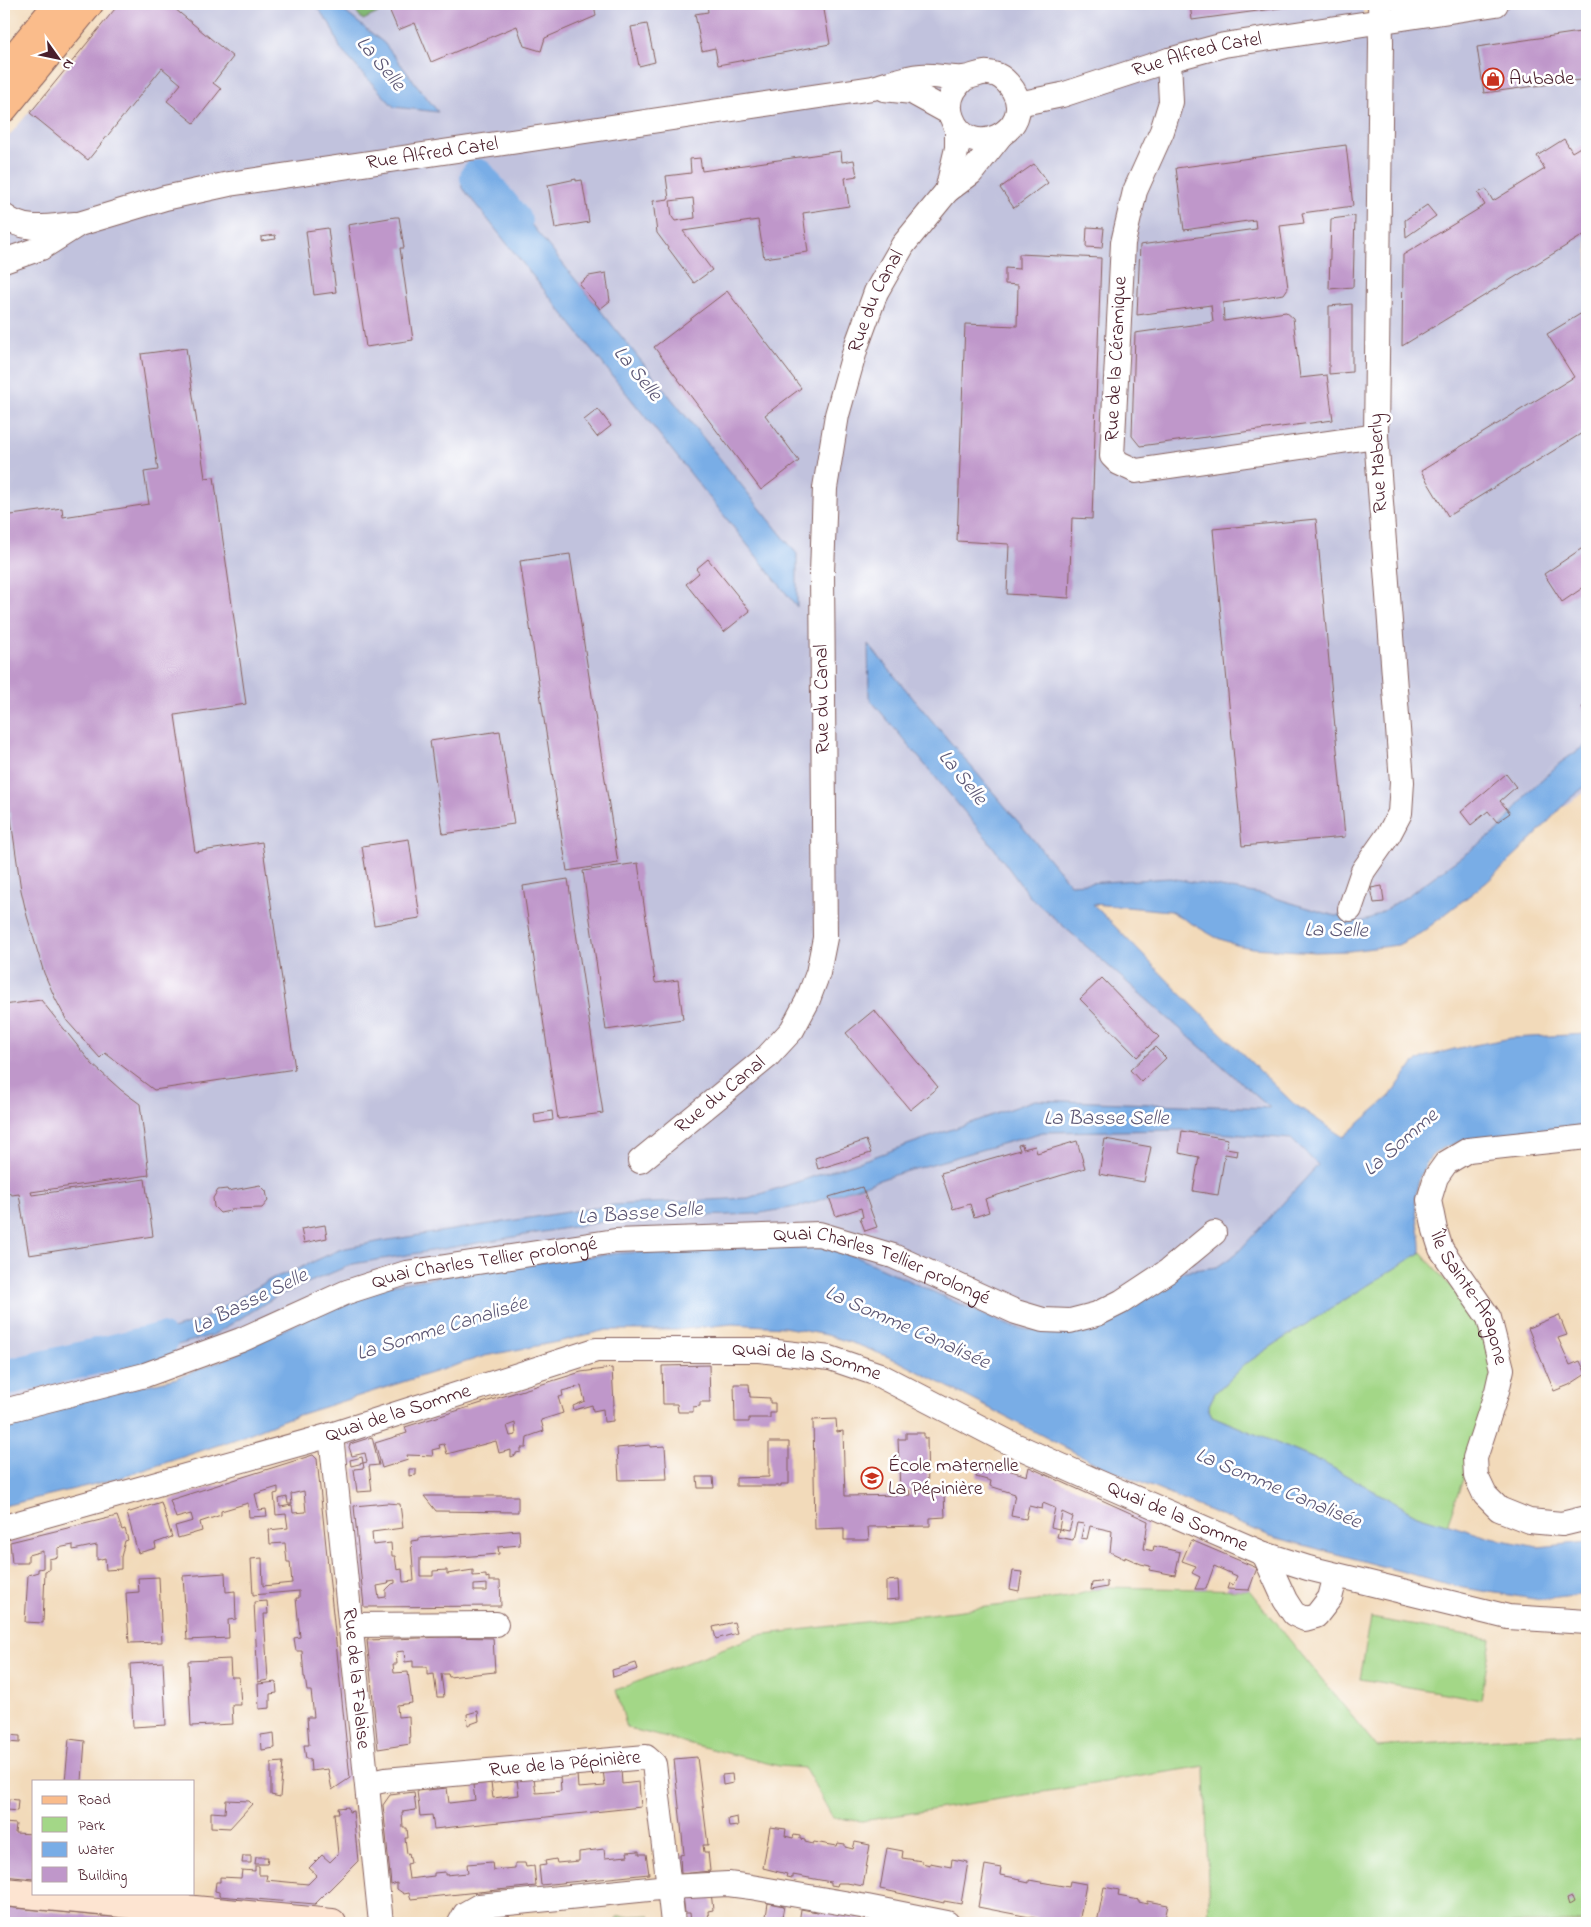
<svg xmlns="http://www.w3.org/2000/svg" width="1591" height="1927" font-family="'Indie Flower',sans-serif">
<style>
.industrial{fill:#c1c2dd}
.green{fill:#a3d787;stroke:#767b59}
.forest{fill:#82b874;stroke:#666c50}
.water{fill:#79ade6;stroke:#626688}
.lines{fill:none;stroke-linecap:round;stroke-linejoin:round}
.river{stroke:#79ade6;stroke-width:36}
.building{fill:#bf97ca;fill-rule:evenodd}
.street-casing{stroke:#85605d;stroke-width:26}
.secondary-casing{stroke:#85605d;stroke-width:30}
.primary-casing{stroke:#85605d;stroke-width:30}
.street{stroke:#fff;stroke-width:24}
.secondary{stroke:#fde4d1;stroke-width:28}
.primary{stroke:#fabc8b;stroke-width:28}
.labels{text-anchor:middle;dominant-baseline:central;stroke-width:5;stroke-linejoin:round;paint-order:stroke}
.street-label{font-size:20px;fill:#4a1f2b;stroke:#fff}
.poi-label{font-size:20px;fill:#4a1f2b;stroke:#fff;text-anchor:start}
.water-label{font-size:21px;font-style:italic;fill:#5d5876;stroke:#fff}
</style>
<rect width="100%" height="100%" fill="#fff"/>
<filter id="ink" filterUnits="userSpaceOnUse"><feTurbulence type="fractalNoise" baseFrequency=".02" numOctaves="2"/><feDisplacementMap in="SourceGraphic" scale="10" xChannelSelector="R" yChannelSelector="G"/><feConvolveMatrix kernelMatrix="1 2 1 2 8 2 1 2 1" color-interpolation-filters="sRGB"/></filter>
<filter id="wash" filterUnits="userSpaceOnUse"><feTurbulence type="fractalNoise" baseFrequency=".0096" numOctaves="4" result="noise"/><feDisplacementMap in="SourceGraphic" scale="20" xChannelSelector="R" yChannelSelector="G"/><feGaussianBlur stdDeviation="1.12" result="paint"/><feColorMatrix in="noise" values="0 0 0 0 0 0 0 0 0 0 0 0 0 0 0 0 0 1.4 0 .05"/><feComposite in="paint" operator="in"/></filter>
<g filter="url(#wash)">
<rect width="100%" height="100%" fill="#f2daba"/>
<path class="industrial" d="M120 4H1363V18L1444 4H1587V791L1354 940 1063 890 1340 1159 1075 1423 802 1267 403 1297 4 1409V142Z"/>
<path class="green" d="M1421 1252 1474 1314 1490 1350 1493 1393 1447 1525 1417 1515 1324 1463 1212 1416 1209 1410V1405L1215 1393 1244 1365 1287 1336Z
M1105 1587 1249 1590 1377 1747 1587 1733V1923H1209L1205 1766 862 1821 833 1818 805 1768 779 1766 627 1728 616 1690 758 1635 1069 1597Z
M1371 1618 1491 1639 1481 1699 1360 1679Z
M650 1915 651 1923H617V1917Z"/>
<path class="forest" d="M350 4H397L363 20Z"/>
<path class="water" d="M314 4H338L345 12 384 43 438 112 394 107 341 50 330 24Z
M496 181 797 554V607L461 186Z
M868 644C934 725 1004 803 1070 884L1170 878 1265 895 1335 916 1345 915 1359 922 1370 919 1407 896 1500 829 1528 792 1560 763 1587 744V785L1568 800 1535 836 1487 882 1421 933 1398 945 1349 951 1315 952 1252 948 1236 945 1215 937 1170 911 1093 904 1182 995 1293 1103 1343 1137 1390 1096 1414 1063 1425 1057 1454 1049 1511 1038 1587 1034V1126L1463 1141C1453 1144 1443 1147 1434 1154 1421 1165 1414 1192 1416 1209 1417 1223 1422 1237 1421 1252L1287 1336 1244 1365 1215 1393 1209 1405V1410L1212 1416 1324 1463 1417 1515 1491 1538 1538 1547 1587 1542V1594L1541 1600 1463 1588 1270 1536 1101 1466 898 1361 861 1346 827 1335 784 1327 732 1324 676 1330H606L562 1341 485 1356 286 1419 233 1440 120 1478 4 1506V1418L177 1378 230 1357 364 1289 507 1266 619 1253 789 1246 824 1248 857 1257 995 1320 1013 1327 1030 1330 1051 1331 1185 1271 1217 1267 1237 1253 1318 1165 1291 1139 1182 1130 1043 1132 894 1175 802 1206 755 1214 620 1219 353 1264 277 1296 213 1335 117 1362 111 1348 201 1320 273 1278 293 1271 341 1249 382 1241 612 1205 748 1198 873 1157 1035 1100 1270 1108 1029 896 988 840 869 698Z
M100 1350 105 1366 4 1392V1373L57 1359Z"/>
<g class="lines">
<path class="river" d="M478 177 514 222
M4 1378 160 1341"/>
</g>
<g id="blocks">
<path class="building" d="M119 4H169L233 57 213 83 221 89 194 123 167 101 181 84 162 68 88 160 30 113Z
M400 4H594L596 16 545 38 541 51 524 46 517 26 431 62 415 23 398 30 389 9Z
M707 4H823L830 44 718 65 715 48 702 51 695 14 708 12Z
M1190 4H1287V7L1192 20Z
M647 24 655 62 639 66 631 27Z
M1587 31V79L1484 93 1477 47Z
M1564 139 1572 152 1587 143V233L1402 346 1403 255 1485 205 1478 193 1486 189 1493 201 1545 169 1537 156Z
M1346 145 1353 206 1302 213 1304 223 1280 226 1288 288 1284 294 1223 303 1224 321 1286 312 1293 318 1300 378 1327 375 1333 420 1140 446 1132 436 1135 333 1213 322 1211 305 1137 315 1140 245 1256 229 1255 220 1184 230 1176 168Z
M841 151 842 162 854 160 857 176 845 178 849 206 803 213 808 252 764 258 758 220 683 231 712 270 694 283 657 233 653 201 669 199 666 176 691 173 690 159 700 158 702 171ZM693 198 695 218 675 221 672 217 670 201Z
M1034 164 1048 183 1014 208 1000 188Z
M576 179V181L582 180 589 222 555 228 548 185Z
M1427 205 1436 216 1406 237 1405 220Z
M1355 216 1353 287 1329 289 1331 219Z
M395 217H399L404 248H400L413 340 366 347 348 225Z
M1087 227 1104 228 1102 248 1086 247Z
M328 228 336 292 314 295 306 231Z
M275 235 276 239 261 241V237Z
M1019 254 1101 258 1092 519 1072 518 1069 598 1007 594 1009 544 957 541 965 324 1017 326 1018 285 1005 284V268L1019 269Z
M606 273 610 301 600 309 579 284 589 276Z
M727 291 801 388 765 415 799 461 761 490 654 347Z
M1352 304V372L1329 374V306Z
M1587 310V430L1448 516 1421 471 1574 377 1547 334Z
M186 348 205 478 214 477 246 704 175 715 195 852 262 842 295 1069 154 1090 105 1053 100 1058 67 1021 55 998 44 973 27 916 21 890 4 770V516L62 508 63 517 149 504 144 472 158 470 141 354Z
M598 409 611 426 597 437 584 420Z
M1316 519 1345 837 1242 846 1213 529Z
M1584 547 1587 553V585L1562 602 1544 574Z
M570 554 618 863 567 871 520 561Z
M708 559 750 611 724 632 686 584 699 573 696 569Z
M1587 704V714L1582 707Z
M500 731 514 824 443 834 430 741Z
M1506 774 1516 787 1500 801 1510 813 1497 822 1488 811 1471 825 1461 812Z
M409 839 420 918 374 925 362 846Z
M638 863 655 982 656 983 678 980 683 1019 606 1030 583 871Z
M568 879 603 1113 558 1119 523 886Z
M1382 886 1384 902 1374 903 1371 888Z
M1102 978 1159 1037 1137 1057 1080 999Z
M41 1000 92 1064 121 1090 140 1104 149 1175 31 1192 32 1195 145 1179 153 1236 29 1255 19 1194 12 1195 5 1191 4 1181V1005Z
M874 1010 938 1087 910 1110 846 1033Z
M1155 1047 1166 1058 1141 1082 1130 1070Z
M552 1111 553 1120 535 1123 534 1114Z
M1182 1131 1228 1139 1226 1148 1238 1150 1237 1156 1225 1154 1218 1195 1193 1191 1199 1157 1179 1153Z
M1105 1139 1151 1147 1144 1182 1099 1174Z
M866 1140 871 1153 818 1169 815 1158Z
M1077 1141 1085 1168 985 1199 989 1212 974 1217 970 1204 953 1209 941 1173 1020 1150 1018 1145 1022 1144 1023 1149 1035 1146 1037 1153Z
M260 1185 266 1191 268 1201 262 1208 231 1209 230 1211 220 1213 214 1207 213 1198 218 1190 227 1189 228 1191Z
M862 1187 877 1227 865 1231 860 1218 863 1217 861 1208 836 1216 829 1197Z
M325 1225 327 1238 304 1243 301 1229Z
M1559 1315 1567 1335 1558 1338 1570 1365 1580 1361 1586 1374 1569 1385 1554 1391 1528 1328Z
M709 1365 710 1402H700V1406L693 1407V1412H678L677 1404H663L662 1366Z
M612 1368 614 1405H613V1421L604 1422 603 1409 593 1411 592 1405 574 1410 573 1406 585 1401 581 1386 562 1391 563 1396 558 1397 563 1413 541 1420 544 1431 527 1437 526 1448H521V1452L516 1453V1455L511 1457V1450L499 1453 496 1441 447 1454 444 1444 439 1445 440 1448 432 1450 433 1456 407 1455 408 1460 382 1468 375 1443 407 1433 405 1427 581 1372ZM515 1423 516 1435 510 1436 507 1426Z
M734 1384H749L750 1397 770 1398V1403H775V1413H770V1418H749V1422H735Z
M836 1419 837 1432 843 1431 845 1496 910 1495 909 1490 900 1491 898 1439H906V1433H924V1438H927L928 1494 944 1493 945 1517 930 1518V1526L868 1527 869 1540H844V1528L815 1529 813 1420Z
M372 1437 379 1465 369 1466 372 1491 357 1492 354 1469 364 1468 363 1463 351 1466 350 1460 362 1457 363 1463 367 1462 365 1453 352 1456 349 1447 350 1444Z
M769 1442H789V1484H781V1486H736V1478L769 1477Z
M650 1445V1447L665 1446 667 1479 619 1480 617 1448Z
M313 1455 317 1459 350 1778 332 1790 328 1769 311 1771 310 1759H306L304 1745H309L307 1717H314L311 1691H307L305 1677H304L302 1651H296L294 1638 300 1637 296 1598H299V1591L253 1595 251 1559 262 1558 263 1586 292 1583 290 1562H287L285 1543 270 1544 269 1530 288 1528 286 1514 276 1515 274 1494 278 1493V1487L255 1494 259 1510 266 1509 267 1516 249 1517 248 1503 221 1511V1515L200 1522 202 1531 178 1538 175 1526 193 1521 191 1514 176 1518 170 1500ZM304 1491 306 1512 293 1513 292 1505 280 1507 279 1499 287 1497 288 1504H292L291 1494Z
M981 1461 1027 1476 1029 1467 1148 1521 1144 1549 1153 1551 1154 1546 1180 1552 1175 1575 1149 1570 1150 1566 1141 1564 1125 1557V1559L1110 1552 1112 1531 1090 1526 1087 1539 1081 1538 1084 1524 1077 1523 1073 1540 1057 1537 1059 1529 1069 1531 1073 1517 1062 1512 1059 1529 1051 1527 1055 1508 1043 1503 1042 1509 1029 1506 1026 1519 1011 1516 1015 1494 990 1486 991 1481 976 1477Z
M409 1469H416V1475L409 1476Z
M697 1477H713L714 1488H698Z
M424 1496H518V1512L436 1511Z
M161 1502 172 1537 155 1543 156 1548 138 1553 127 1513Z
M387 1503 400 1504 403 1528 372 1532 373 1545 391 1543 392 1556H395L397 1570 402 1569 403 1582 414 1581 411 1541 419 1540V1538L519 1530 520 1545 498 1547 499 1554 446 1558H420V1576H433V1571L447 1570V1574L473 1570V1576L486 1575V1578L489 1577V1581H500L501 1606 364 1607 354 1506ZM395 1580V1583L392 1584 386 1590V1597L379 1598 377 1586 388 1584 389 1581ZM487 1584V1591H474V1585Z
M117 1516 122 1530 125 1529 128 1540 125 1541 121 1557V1569L106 1570 105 1558 97 1560V1545L73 1550V1545L58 1548V1557L49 1559V1570L45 1571 43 1623 25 1622 28 1575 38 1572V1569L43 1568V1551L28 1555V1563H12L10 1542Z
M1191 1540 1257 1568 1249 1590 1227 1589 1229 1583 1233 1585 1237 1576 1214 1566 1206 1589H1195L1200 1577 1192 1573 1196 1566 1182 1561Z
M1013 1571 1022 1572 1019 1591 1010 1589Z
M225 1573 226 1592 235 1591 236 1619 228 1620 229 1638 187 1640 183 1576Z
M159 1577 162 1642 129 1643 126 1593 139 1592 138 1578Z
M898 1580 899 1599 886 1600V1581Z
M1107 1581V1587L1091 1590 1092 1583Z
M267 1601 268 1614H264L268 1680 258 1682 254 1602Z
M734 1622 737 1633 716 1639 713 1627Z
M445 1637 493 1638 495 1672 449 1677 448 1674H441L444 1697H437L434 1674 427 1675V1667H413V1661L405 1662 404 1651 396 1652 397 1664H393L394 1673 408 1672 412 1703 397 1705 398 1717 409 1716 410 1744 378 1749 367 1640Z
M230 1659 231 1677H239L241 1705H232L233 1724 191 1726 188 1661Z
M163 1662 166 1725 133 1727 130 1664Z
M636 1663 638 1669 613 1677 612 1670Z
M276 1682 277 1693 270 1694V1708L259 1709 258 1684Z
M478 1711 479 1721 468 1725 467 1714Z
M274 1733 275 1748 262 1750 261 1735Z
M8 1735 20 1736V1743L8 1742Z
M69 1739 85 1741 82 1781H65Z
M697 1757 708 1845H703L704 1852H708L710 1871 681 1874 680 1855 684 1854 674 1759Z
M283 1762 280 1797 271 1795V1763Z
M621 1769 622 1784 639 1782 641 1807 434 1829 432 1815 420 1816 417 1791 447 1788 449 1803 475 1800 473 1785 491 1783 493 1798 519 1795 517 1780 534 1778 536 1793 561 1791 560 1776 577 1774 578 1788 605 1786 603 1770Z
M732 1774 733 1783 723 1785 722 1775Z
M414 1792 416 1810 402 1812 403 1828H407L408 1838H405L407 1854 409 1853 411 1863 407 1864 409 1879 434 1876V1873L445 1872V1875L468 1873 467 1864 492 1862 493 1870 515 1868V1863H525L526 1867 534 1866 536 1886 411 1899 409 1893 404 1894 397 1889V1883L391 1885 383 1805 390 1795Z
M9 1799 18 1800 17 1811 7 1810Z
M226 1800 249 1801 252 1804 230 1828 211 1827V1812L225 1813Z
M348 1807 349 1812 353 1811 358 1861 315 1904 219 1896V1892L215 1891 216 1882H220V1877L241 1878 242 1870 255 1871V1866H259V1875H267L266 1880 308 1884 317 1875 309 1868 322 1855 330 1862 338 1854 334 1813H339L338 1808Z
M737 1817 738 1826 729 1827 728 1819Z
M4 1823 16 1824 15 1833 34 1834V1879L4 1876Z
M770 1827 786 1829 785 1836 793 1838 794 1835 800 1836V1839L805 1840V1842L813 1844 814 1842 837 1846 838 1843 845 1844V1847L853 1849 855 1842 870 1845 863 1886 847 1883H838L837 1886 831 1885V1882L793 1875V1878L786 1877 787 1874 763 1868Z
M887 1848 903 1851 902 1858 922 1861V1863L930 1865V1863L951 1867 952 1859 968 1862 961 1904 944 1901V1903L880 1889Z
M604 1849 605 1858 628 1856 627 1852 639 1851V1854H646L649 1874 541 1885 539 1866 546 1865 545 1861 556 1859 557 1863 579 1861V1852Z
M243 1856H251V1863H242Z
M256 1857H268L267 1864H255Z
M985 1865 1001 1868 1000 1875 1021 1879 1020 1881 1029 1883V1880L1069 1887 1070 1881 1086 1884 1079 1923H1060L978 1907Z
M1104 1887 1119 1890 1118 1896 1139 1900V1902L1147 1904V1901L1168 1905 1164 1923H1097Z
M711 1892 713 1910 708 1911 709 1923H691L690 1913H685L683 1895Z
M1572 1897 1574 1902 1569 1905 1567 1899Z
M768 1903 784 1906 781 1923H765Z
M4 1907 165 1922V1923H4Z
M801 1909 817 1912H826V1909L833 1910V1913L885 1923H799Z"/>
</g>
</g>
<g filter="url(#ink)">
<use href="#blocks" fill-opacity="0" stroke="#85605d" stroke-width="1"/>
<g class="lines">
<g class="street-casing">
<g id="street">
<path d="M1169 60 1171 102 1162 131 1135 191 1123 243 1112 456 1119 463 1136 471 1376 436"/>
<path d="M884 89 912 92 950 113"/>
<path id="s1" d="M1018 104 1062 95 1169 60 1224 45 1496 4"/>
<path d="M947 191 957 148V128"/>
<path d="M4 216C26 233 49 226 75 224"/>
<path id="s2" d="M4 261 41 248 79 224 165 198 229 184 873 88C888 84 905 77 921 76 935 75 949 79 963 78 977 77 980 69 997 75 1004 78 1009 84 1013 90 1037 130 969 164 952 118 946 102 953 88 965 78"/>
<path d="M1350 909 1363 871 1389 834 1400 813 1402 782 1376 436 1381 42 1380 4"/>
<path id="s3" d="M1587 1137 1468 1150 1446 1163 1436 1177 1429 1200 1435 1230 1441 1249 1489 1318 1502 1369 1497 1391 1475 1458 1476 1476 1485 1495 1499 1509 1529 1521 1562 1524 1587 1518"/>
<path id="s4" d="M640 1161 767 1057 792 1030 807 1002 818 973 825 938 822 573 825 488 837 415 856 347 876 292 903 245 947 191 971 173 1001 135"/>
<path id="s5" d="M4 1411 145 1375 241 1340 347 1292 406 1273 615 1241 819 1234 893 1256 1016 1312 1043 1320 1070 1321 1097 1314 1121 1302 1168 1271 1214 1233"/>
<path id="s6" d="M331 1435 381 1923"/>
<path id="s7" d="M4 1527 331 1435 596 1350H759L830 1358 877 1374 1008 1442 1091 1479 1264 1554 1308 1568 1508 1617 1587 1622"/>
<path d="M1264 1554 1285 1600 1294 1614 1305 1619 1316 1616 1330 1598 1336 1575"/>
<path d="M351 1625 496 1624"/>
<path id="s8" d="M367 1784 385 1780 646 1757 654 1764 669 1887 728 1884 751 1887 867 1907 947 1923"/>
<path d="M460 1923 465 1914 479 1906 669 1887 673 1923"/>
</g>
</g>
<g class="secondary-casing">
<path id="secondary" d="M4 1892 332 1923"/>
</g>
<g class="primary-casing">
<path id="primary" d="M4 70 58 4
M4 108 89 4"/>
</g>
<use href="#street" class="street"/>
<use href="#secondary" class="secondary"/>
<use href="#primary" class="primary"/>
</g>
</g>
<defs>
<g id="shop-ring" transform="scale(1.125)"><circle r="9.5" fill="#fff" stroke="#c8321e" stroke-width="1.5"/><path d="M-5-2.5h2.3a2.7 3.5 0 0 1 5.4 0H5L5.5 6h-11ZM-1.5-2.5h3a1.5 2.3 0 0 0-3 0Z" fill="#c8321e"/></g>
<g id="school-ring" transform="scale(1.125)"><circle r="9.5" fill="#fff" stroke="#c8321e" stroke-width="1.5"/><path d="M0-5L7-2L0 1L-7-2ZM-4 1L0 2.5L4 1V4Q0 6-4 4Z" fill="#c8321e"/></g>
</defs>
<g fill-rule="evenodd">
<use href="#shop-ring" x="1493" y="79"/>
<use href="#school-ring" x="872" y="1478"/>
</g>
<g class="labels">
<g class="street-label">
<text stroke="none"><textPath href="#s1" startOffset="186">Rue Alfred Catel</textPath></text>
<text stroke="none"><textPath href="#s2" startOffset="445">Rue Alfred Catel</textPath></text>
<text stroke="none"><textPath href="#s4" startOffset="944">Rue du Canal</textPath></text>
<text transform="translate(1117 359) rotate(-87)">Rue de la Céramique</text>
<text transform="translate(1379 463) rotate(-93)">Rue Maberly</text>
<text transform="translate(823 699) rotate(-91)">Rue du Canal</text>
<text stroke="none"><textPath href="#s4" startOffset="104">Rue du Canal</textPath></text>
<text stroke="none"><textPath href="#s5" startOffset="505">Quai Charles Tellier prolongé</textPath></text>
<text stroke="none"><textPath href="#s5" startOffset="910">Quai Charles Tellier prolongé</textPath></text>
<text stroke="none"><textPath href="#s3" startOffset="294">Île Sainte-Aragone</textPath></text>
<text stroke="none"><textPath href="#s7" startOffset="830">Quai de la Somme</textPath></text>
<text stroke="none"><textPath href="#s7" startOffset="410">Quai de la Somme</textPath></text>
<text stroke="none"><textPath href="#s7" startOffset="1235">Quai de la Somme</textPath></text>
<text stroke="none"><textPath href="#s6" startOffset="245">Rue de la Falaise</textPath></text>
<text stroke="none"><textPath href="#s8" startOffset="199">Rue de la Pépinière</textPath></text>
</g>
<g class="poi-label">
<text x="1509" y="79">Aubade</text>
<text x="888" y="1466">École maternelle<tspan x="888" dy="23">La Pépinière</tspan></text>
</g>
<g class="water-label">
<text transform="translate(380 64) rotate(50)">La Selle</text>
<text transform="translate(637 374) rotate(51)">La Selle</text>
<text transform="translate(962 778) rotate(51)">La Selle</text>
<text transform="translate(1336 931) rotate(1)">La Selle</text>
<text x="1106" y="1119">La Basse Selle</text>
<text transform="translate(1401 1143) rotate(-41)">La Somme</text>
<text transform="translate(640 1214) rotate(-4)">La Basse Selle</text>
<text transform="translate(250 1302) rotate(-26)">La Basse Selle</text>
<text transform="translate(907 1328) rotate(24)">La Somme Canalisée</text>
<text transform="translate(442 1329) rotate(-17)">La Somme Canalisée</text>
<text transform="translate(1278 1489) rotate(23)">La Somme Canalisée</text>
</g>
</g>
<rect width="1591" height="1927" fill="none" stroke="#fff" stroke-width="20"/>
<rect x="32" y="1780" width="162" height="115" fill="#ffffff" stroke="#b7a5aa"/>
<rect x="42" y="1796" width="25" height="8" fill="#fabc8b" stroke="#b7a5aa"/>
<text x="78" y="1804" font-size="15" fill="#4a1f2b">Road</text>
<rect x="42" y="1817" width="25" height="15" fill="#a3d787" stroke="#b7a5aa"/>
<text x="78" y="1830" font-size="15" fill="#4a1f2b">Park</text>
<rect x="42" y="1842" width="25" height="15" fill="#79ade6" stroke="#b7a5aa"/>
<text x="78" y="1854" font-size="15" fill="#4a1f2b">Water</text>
<rect x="42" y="1867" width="25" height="15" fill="#bf97ca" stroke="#b7a5aa"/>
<text x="78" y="1880" font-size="15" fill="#4a1f2b">Building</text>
<g transform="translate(58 58) rotate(123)" stroke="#ffffff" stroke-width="4" paint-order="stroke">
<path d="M0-4L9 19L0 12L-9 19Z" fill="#4a1f2b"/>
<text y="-8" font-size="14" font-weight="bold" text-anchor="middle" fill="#4a1f2b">N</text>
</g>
</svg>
